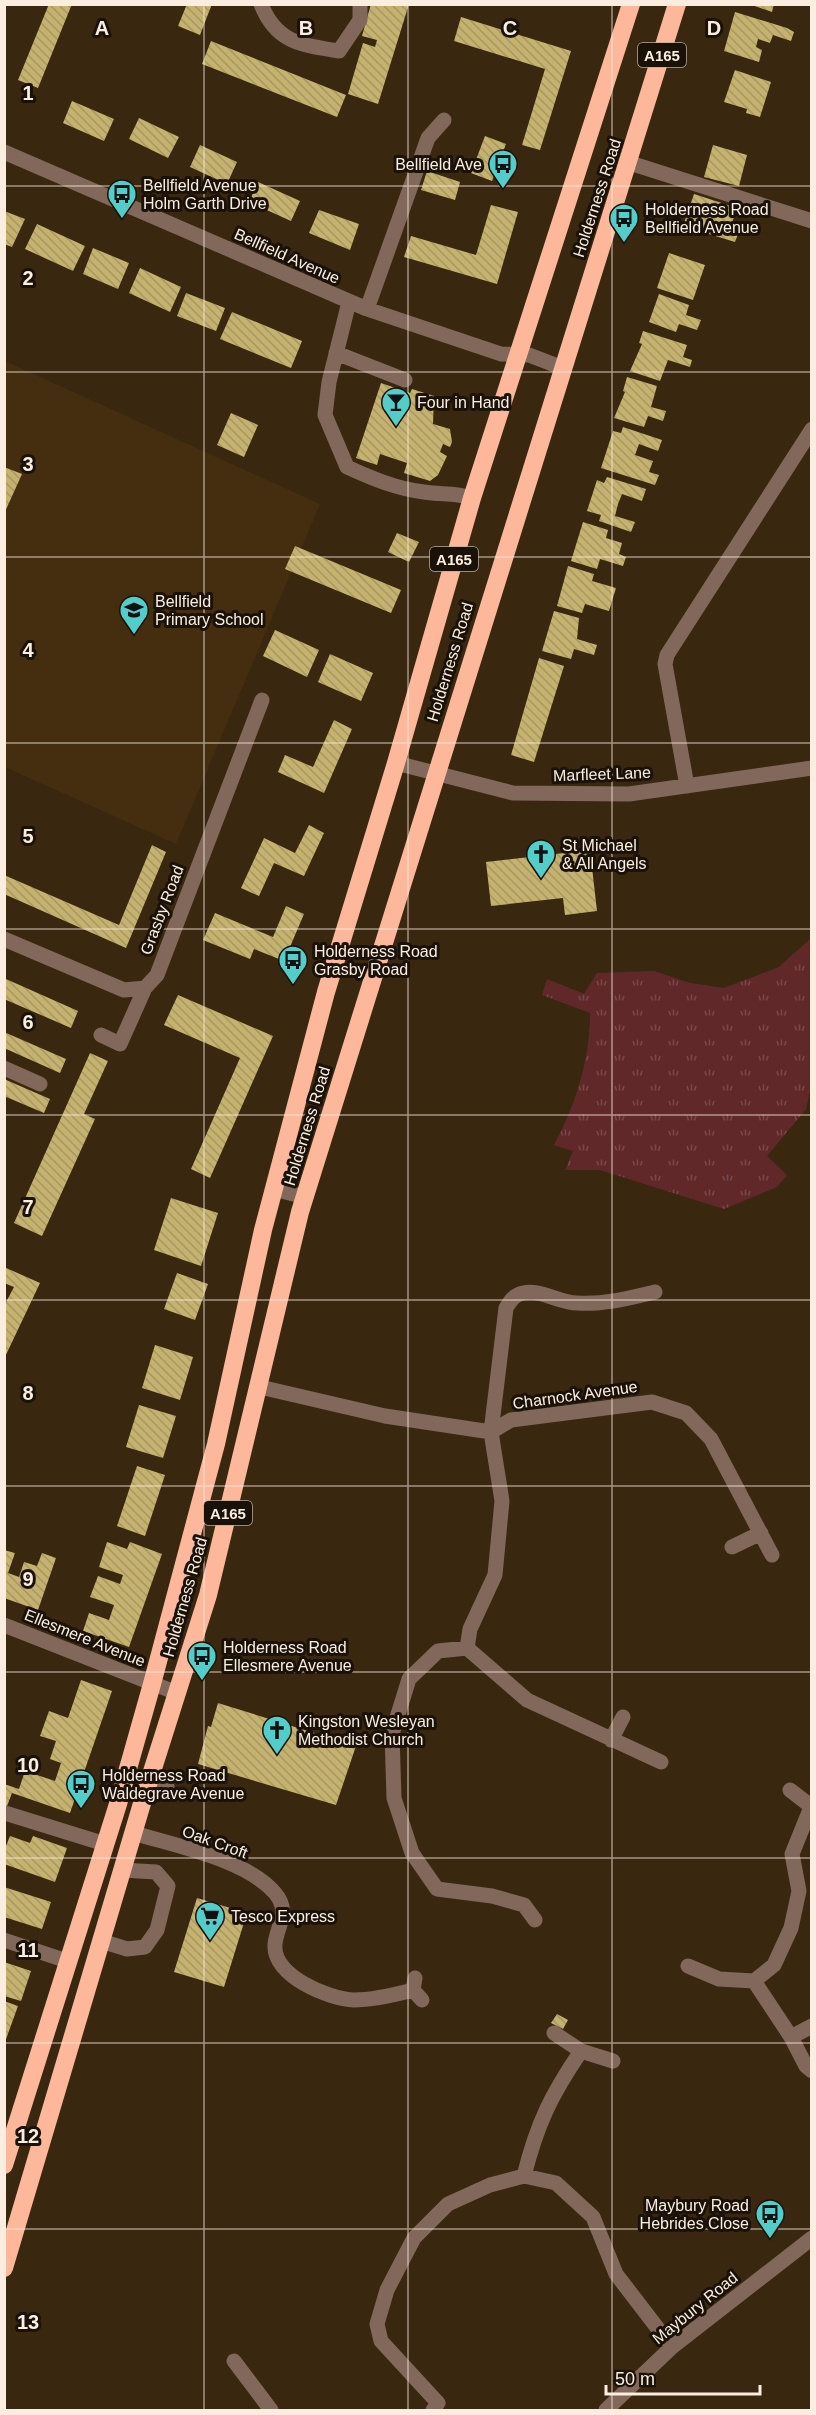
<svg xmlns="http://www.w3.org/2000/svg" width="816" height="2415" font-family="Arial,sans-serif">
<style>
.built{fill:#452e10}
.park{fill:url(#park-tufts)}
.building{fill:url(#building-back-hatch)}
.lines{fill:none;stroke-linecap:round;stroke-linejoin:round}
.minor{stroke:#82675b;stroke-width:15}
.highway{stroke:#fdb89b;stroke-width:18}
.grid{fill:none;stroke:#fbeee1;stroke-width:1.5;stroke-opacity:0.55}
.labels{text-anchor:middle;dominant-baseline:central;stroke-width:6;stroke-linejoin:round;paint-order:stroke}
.shield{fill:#1a1208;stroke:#b8aca0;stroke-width:1.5}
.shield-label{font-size:15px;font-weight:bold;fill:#fbeee1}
.poi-label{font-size:16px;fill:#fbeee1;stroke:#1a1208;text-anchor:start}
.street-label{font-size:16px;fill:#fbeee1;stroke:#1a1208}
.grid-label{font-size:20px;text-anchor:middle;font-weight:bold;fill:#fbeee1;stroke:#1a1208;stroke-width:6;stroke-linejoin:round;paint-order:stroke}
</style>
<defs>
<pattern id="park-tufts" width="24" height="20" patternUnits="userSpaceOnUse" patternTransform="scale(1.5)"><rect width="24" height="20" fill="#61282a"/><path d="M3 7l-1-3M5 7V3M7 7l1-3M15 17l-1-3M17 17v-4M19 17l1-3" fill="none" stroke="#794849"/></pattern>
<pattern id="building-back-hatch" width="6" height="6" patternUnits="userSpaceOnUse" patternTransform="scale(1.5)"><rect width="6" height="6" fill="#c5b26f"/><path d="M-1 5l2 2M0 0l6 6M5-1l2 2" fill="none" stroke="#a69764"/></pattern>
</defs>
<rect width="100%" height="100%" fill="#3a2710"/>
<path class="built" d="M5 361 320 504 176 844 5 767Z"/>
<path class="park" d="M811 938V1087L806 1109 767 1156 787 1175 777 1187 724 1209 600 1170H565L573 1151 554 1145C576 1104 590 1060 590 1013L542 995 547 979 584 994 597 973 654 971 690 983 724 988 779 967Z"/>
<path class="building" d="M49 4H72L38 88 18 80Z
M187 4H212L200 35 178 26Z
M371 4H409L378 104 348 94 363 43 375 47 377 40 362 36Z
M749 4H774L772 12Z
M735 12 787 28 794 32 791 41 773 35 770 43 758 39 756 47 762 50 759 62 724 51Z
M461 17 571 51 540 150 522 145 545 69 454 41Z
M211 41 346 95 337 117 202 64Z
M735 70 771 82 760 117 746 113 747 109 724 102Z
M72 101 114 119 104 141 63 123Z
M139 118 179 137 168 158 129 139Z
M485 136 506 144 492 181 471 173Z
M200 145 237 162 227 184 190 167Z
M713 145 747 155 739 186 704 177Z
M427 171 460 182 455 200 421 190Z
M258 182 300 201 291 221 249 202Z
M694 194 737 208 731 226 740 229 735 242 683 226Z
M491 205 518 212 497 284 404 257 411 236 476 255Z
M319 210 359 224 350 250 309 233Z
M4 211 25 219 12 247 4 244Z
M37 224 85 246 73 271 25 249Z
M93 248 129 263 118 289 83 274Z
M669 253 705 265 693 300 657 288Z
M140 268 181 287 170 312 129 293Z
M186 293 225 308 216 331 177 316Z
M659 294 689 305 686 315 701 320 697 330 679 324 676 332 649 322Z
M232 312 302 341 291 368 220 339Z
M643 331 687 345 683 357 692 360 690 367 668 360 660 381 630 371 642 344 639 343Z
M627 377 657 386 651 407 666 411 663 421 648 416 644 427 614 418 625 392 623 391Z
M381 383 410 393 412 389 434 396 433 424 450 429 452 442 450 447 443 444 440 452 447 456 438 475 430 481 404 473 407 463 380 454 377 465 356 458Z
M231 413 258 425 244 457 217 445Z
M623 427 662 440 658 451 639 444 635 455 653 461 649 472 659 475 655 485 601 468 613 431 621 433Z
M4 467 22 474 4 514Z
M607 477 646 489 642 501 622 494 618 504 615 516 635 522 631 532 599 521 601 515 587 511 597 480 604 483Z
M583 522 608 530 606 538 622 543 619 554 626 557 623 566 600 559 597 569 571 561Z
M397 533 419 542 409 562 388 552Z
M295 546 401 590 391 613 285 569Z
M568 566 594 574 592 581 616 588 609 611 585 604 582 613 557 606Z
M554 611 579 618 577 639 597 645 594 655 574 649 571 659 542 651Z
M275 630 319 650 307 677 263 656Z
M330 654 373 673 361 701 318 682Z
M539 658 564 666 534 762 511 755Z
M334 720 352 729 324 793 278 772 285 755 313 767Z
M309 825 324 833 304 876 274 863 259 896 241 888 264 838 295 853Z
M152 845 166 852 126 948 4 894V875L119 925Z
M590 850 597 911 565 915 563 898 491 906 486 862Z
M286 906 304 914 284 961 254 949 250 959 203 940 215 913 273 937Z
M6 979 78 1011 71 1028 4 999Z
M178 995 273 1036 210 1178 191 1169 240 1058 164 1025Z
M4 1032 66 1059 60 1073 4 1048Z
M90 1053 108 1061 84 1114 95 1119 42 1236 14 1223Z
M4 1079 50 1099 44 1113 4 1096Z
M171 1198 218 1213 201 1266 154 1250Z
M4 1267 40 1283 4 1359V1306L14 1287 4 1283Z
M177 1273 208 1284 195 1320 164 1309Z
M155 1345 193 1357 180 1400 142 1388Z
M139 1405 176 1416 163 1458 126 1447Z
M137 1466 165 1475 145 1536 117 1526Z
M107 1542 127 1549 130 1542 162 1554 129 1647 83 1631 89 1613 109 1620 114 1605 90 1597 98 1576 120 1584 123 1575 99 1567Z
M4 1550 15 1553 8 1573 19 1577 24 1562 37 1566 42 1553 56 1558 38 1610 4 1598Z
M81 1680 112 1691 70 1813 12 1793 4 1814V1784L19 1789 25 1771 55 1781 61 1763 50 1759 56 1741 40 1736 49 1711 68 1718Z
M218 1703 356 1746 336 1805 198 1764 208 1726 211 1727Z
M10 1836 30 1843 33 1836 67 1848 55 1882 4 1864V1851Z
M4 1887 51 1902 42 1929 4 1917Z
M197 1898 247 1913 224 1987 174 1972Z
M4 1962 31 1971 21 2001 4 1996Z
M4 2001 18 2006 5 2042H4Z
M557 2014 568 2020 563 2029 551 2023Z"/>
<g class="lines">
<path class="minor" d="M261 4C276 43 302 45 339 51L360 20V4
M4 152 367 309 501 354 529 355 563 368
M630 163 812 221
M349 302 329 382 325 415 347 467C371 478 397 489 424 492 442 495 453 492 472 498
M367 309 428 138 444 120
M336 353 405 380
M396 763 513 793 629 794 812 768
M687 786 665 664 667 655 812 429
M4 939 124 990 145 988 157 975 262 700
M101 1035 120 1044 145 988
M4 1068 40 1084
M274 1189 305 1197
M655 1292C630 1298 603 1305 577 1303 559 1303 541 1289 523 1293 514 1295 511 1300 506 1308L491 1432 502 1501 495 1575 470 1629 467 1648 527 1700 661 1762
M260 1387 385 1416 491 1432 511 1420 652 1402 686 1413 711 1439 772 1555
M732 1547 761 1533
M4 1625 177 1693
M467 1648 438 1651 409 1679 392 1734 394 1798 412 1853 437 1889 492 1896 524 1905 535 1920
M611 1740 623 1717
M149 1782 167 1787
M790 1790 812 1807
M5 1813 105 1844
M134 1833C175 1846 246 1859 275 1893 291 1912 277 1925 275 1944 272 1976 329 1999 354 2000 374 2000 394 1995 413 1990
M4 1940 67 1961
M101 1941 127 1949 145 1947 157 1930 168 1886 156 1872 122 1870
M688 1966 719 1979 754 1981 774 1965 791 1928 799 1891 792 1854 811 1807
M415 1978 413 1990 422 2000
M754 1981 791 2037 806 2066 812 2071
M554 2033 581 2051 613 2061
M791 2037 812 2026
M524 2176C537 2124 551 2095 581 2051
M234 2361 271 2410
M433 2410 438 2403 381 2341 377 2324 387 2290 414 2238 448 2204 490 2185 524 2176 556 2183 593 2217 616 2274 672 2347
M606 2410 672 2347 812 2238"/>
<path class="highway" d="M4 2165 118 1804 152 1684 216 1444 263 1230 326 992 396 763 472 498 631 4
M4 2268 143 1800 208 1595 300 1212 677 4"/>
</g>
<path class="grid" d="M204 4V2410M408 4V2410M612 4V2410M4 186H812M4 372H812M4 557H812M4 743H812M4 929H812M4 1115H812M4 1300H812M4 1486H812M4 1672H812M4 1858H812M4 2043H812M4 2229H812"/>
<defs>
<g id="bus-pin" transform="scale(1.5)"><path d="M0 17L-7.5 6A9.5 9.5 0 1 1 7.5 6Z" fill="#53cdca" stroke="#1a1208"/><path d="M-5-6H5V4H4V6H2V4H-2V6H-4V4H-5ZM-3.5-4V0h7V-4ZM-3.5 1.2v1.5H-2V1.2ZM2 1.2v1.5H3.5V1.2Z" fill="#111"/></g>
<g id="bar-pin" transform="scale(1.5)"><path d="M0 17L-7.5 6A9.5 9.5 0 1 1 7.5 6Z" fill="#53cdca" stroke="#1a1208"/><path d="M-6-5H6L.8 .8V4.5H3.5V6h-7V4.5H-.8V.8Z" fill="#111"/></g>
<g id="school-pin" transform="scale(1.5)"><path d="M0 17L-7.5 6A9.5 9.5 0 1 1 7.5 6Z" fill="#53cdca" stroke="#1a1208"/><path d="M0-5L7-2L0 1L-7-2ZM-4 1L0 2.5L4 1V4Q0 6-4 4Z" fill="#111"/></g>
<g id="church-pin" transform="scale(1.5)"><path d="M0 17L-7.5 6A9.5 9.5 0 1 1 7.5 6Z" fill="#53cdca" stroke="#1a1208"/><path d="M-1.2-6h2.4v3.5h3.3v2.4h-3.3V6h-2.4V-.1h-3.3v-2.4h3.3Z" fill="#111"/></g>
<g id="supermarket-pin" transform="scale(1.5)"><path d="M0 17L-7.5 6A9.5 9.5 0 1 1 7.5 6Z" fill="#53cdca" stroke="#1a1208"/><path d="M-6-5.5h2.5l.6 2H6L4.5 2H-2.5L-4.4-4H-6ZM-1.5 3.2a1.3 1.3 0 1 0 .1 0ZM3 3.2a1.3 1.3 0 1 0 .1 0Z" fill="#111"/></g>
</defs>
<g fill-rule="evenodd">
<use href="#bus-pin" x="503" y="164"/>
<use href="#bus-pin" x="122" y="194"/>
<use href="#bus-pin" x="624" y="218"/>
<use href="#bar-pin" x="396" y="402"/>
<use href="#school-pin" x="134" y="610"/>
<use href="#church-pin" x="541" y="854"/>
<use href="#bus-pin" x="293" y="960"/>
<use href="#bus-pin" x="202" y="1656"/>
<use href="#church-pin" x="277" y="1730"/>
<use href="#bus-pin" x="81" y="1784"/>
<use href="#supermarket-pin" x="210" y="1916"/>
<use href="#bus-pin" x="770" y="2214"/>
</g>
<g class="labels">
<g class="shield">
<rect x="638" y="43" width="48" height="24" rx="4.5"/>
<rect x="430" y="547" width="48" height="24" rx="4.5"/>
<rect x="204" y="1501" width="48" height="24" rx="4.5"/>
</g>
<g class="shield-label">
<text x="662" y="55">A165</text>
<text x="454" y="559">A165</text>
<text x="228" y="1513">A165</text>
</g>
<g class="poi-label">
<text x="482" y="164" text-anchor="end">Bellfield Ave</text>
<text x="143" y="185">Bellfield Avenue<tspan x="143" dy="18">Holm Garth Drive</tspan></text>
<text x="645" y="209">Holderness Road<tspan x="645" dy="18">Bellfield Avenue</tspan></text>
<text x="417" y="402">Four in Hand</text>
<text x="155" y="601">Bellfield<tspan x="155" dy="18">Primary School</tspan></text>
<text x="562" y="845">St Michael<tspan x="562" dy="18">&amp; All Angels</tspan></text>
<text x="314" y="951">Holderness Road<tspan x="314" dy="18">Grasby Road</tspan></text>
<text x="223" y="1647">Holderness Road<tspan x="223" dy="18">Ellesmere Avenue</tspan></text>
<text x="298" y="1721">Kingston Wesleyan<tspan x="298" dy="18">Methodist Church</tspan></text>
<text x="102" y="1775">Holderness Road<tspan x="102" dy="18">Waldegrave Avenue</tspan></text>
<text x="231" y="1916">Tesco Express</text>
<text x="749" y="2205" text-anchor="end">Maybury Road<tspan x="749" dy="18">Hebrides Close</tspan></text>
</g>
<g class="street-label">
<text transform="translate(597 198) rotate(-72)">Holderness Road</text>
<text transform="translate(287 256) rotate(24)">Bellfield Avenue</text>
<text transform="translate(450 662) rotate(-73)">Holderness Road</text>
<text transform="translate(602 774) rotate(-2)">Marfleet Lane</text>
<text transform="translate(162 910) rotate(-69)">Grasby Road</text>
<text transform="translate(307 1126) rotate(-73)">Holderness Road</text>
<text transform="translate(575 1395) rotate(-8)">Charnock Avenue</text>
<text transform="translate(185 1597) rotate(-74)">Holderness Road</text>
<text transform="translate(85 1638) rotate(22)">Ellesmere Avenue</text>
<text transform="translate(215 1842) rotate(20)">Oak Croft</text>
<text transform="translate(695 2308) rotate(-39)">Maybury Road</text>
</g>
</g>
<g class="grid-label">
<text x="102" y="35">A</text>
<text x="306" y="35">B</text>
<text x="510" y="35">C</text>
<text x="714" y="35">D</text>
<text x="28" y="100">1</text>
<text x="28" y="285">2</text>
<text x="28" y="471">3</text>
<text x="28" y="657">4</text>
<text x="28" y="843">5</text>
<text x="28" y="1029">6</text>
<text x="28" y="1214">7</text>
<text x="28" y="1400">8</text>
<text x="28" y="1586">9</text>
<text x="28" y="1772">10</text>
<text x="28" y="1957">11</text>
<text x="28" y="2143">12</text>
<text x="28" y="2329">13</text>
</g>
<rect width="816" height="2415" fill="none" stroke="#fbeee1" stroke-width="12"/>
<path d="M606 2385v9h154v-9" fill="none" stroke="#fbeee1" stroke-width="3"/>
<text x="615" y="2385" font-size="18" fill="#fbeee1" stroke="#1a1208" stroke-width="4.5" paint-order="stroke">50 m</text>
</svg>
